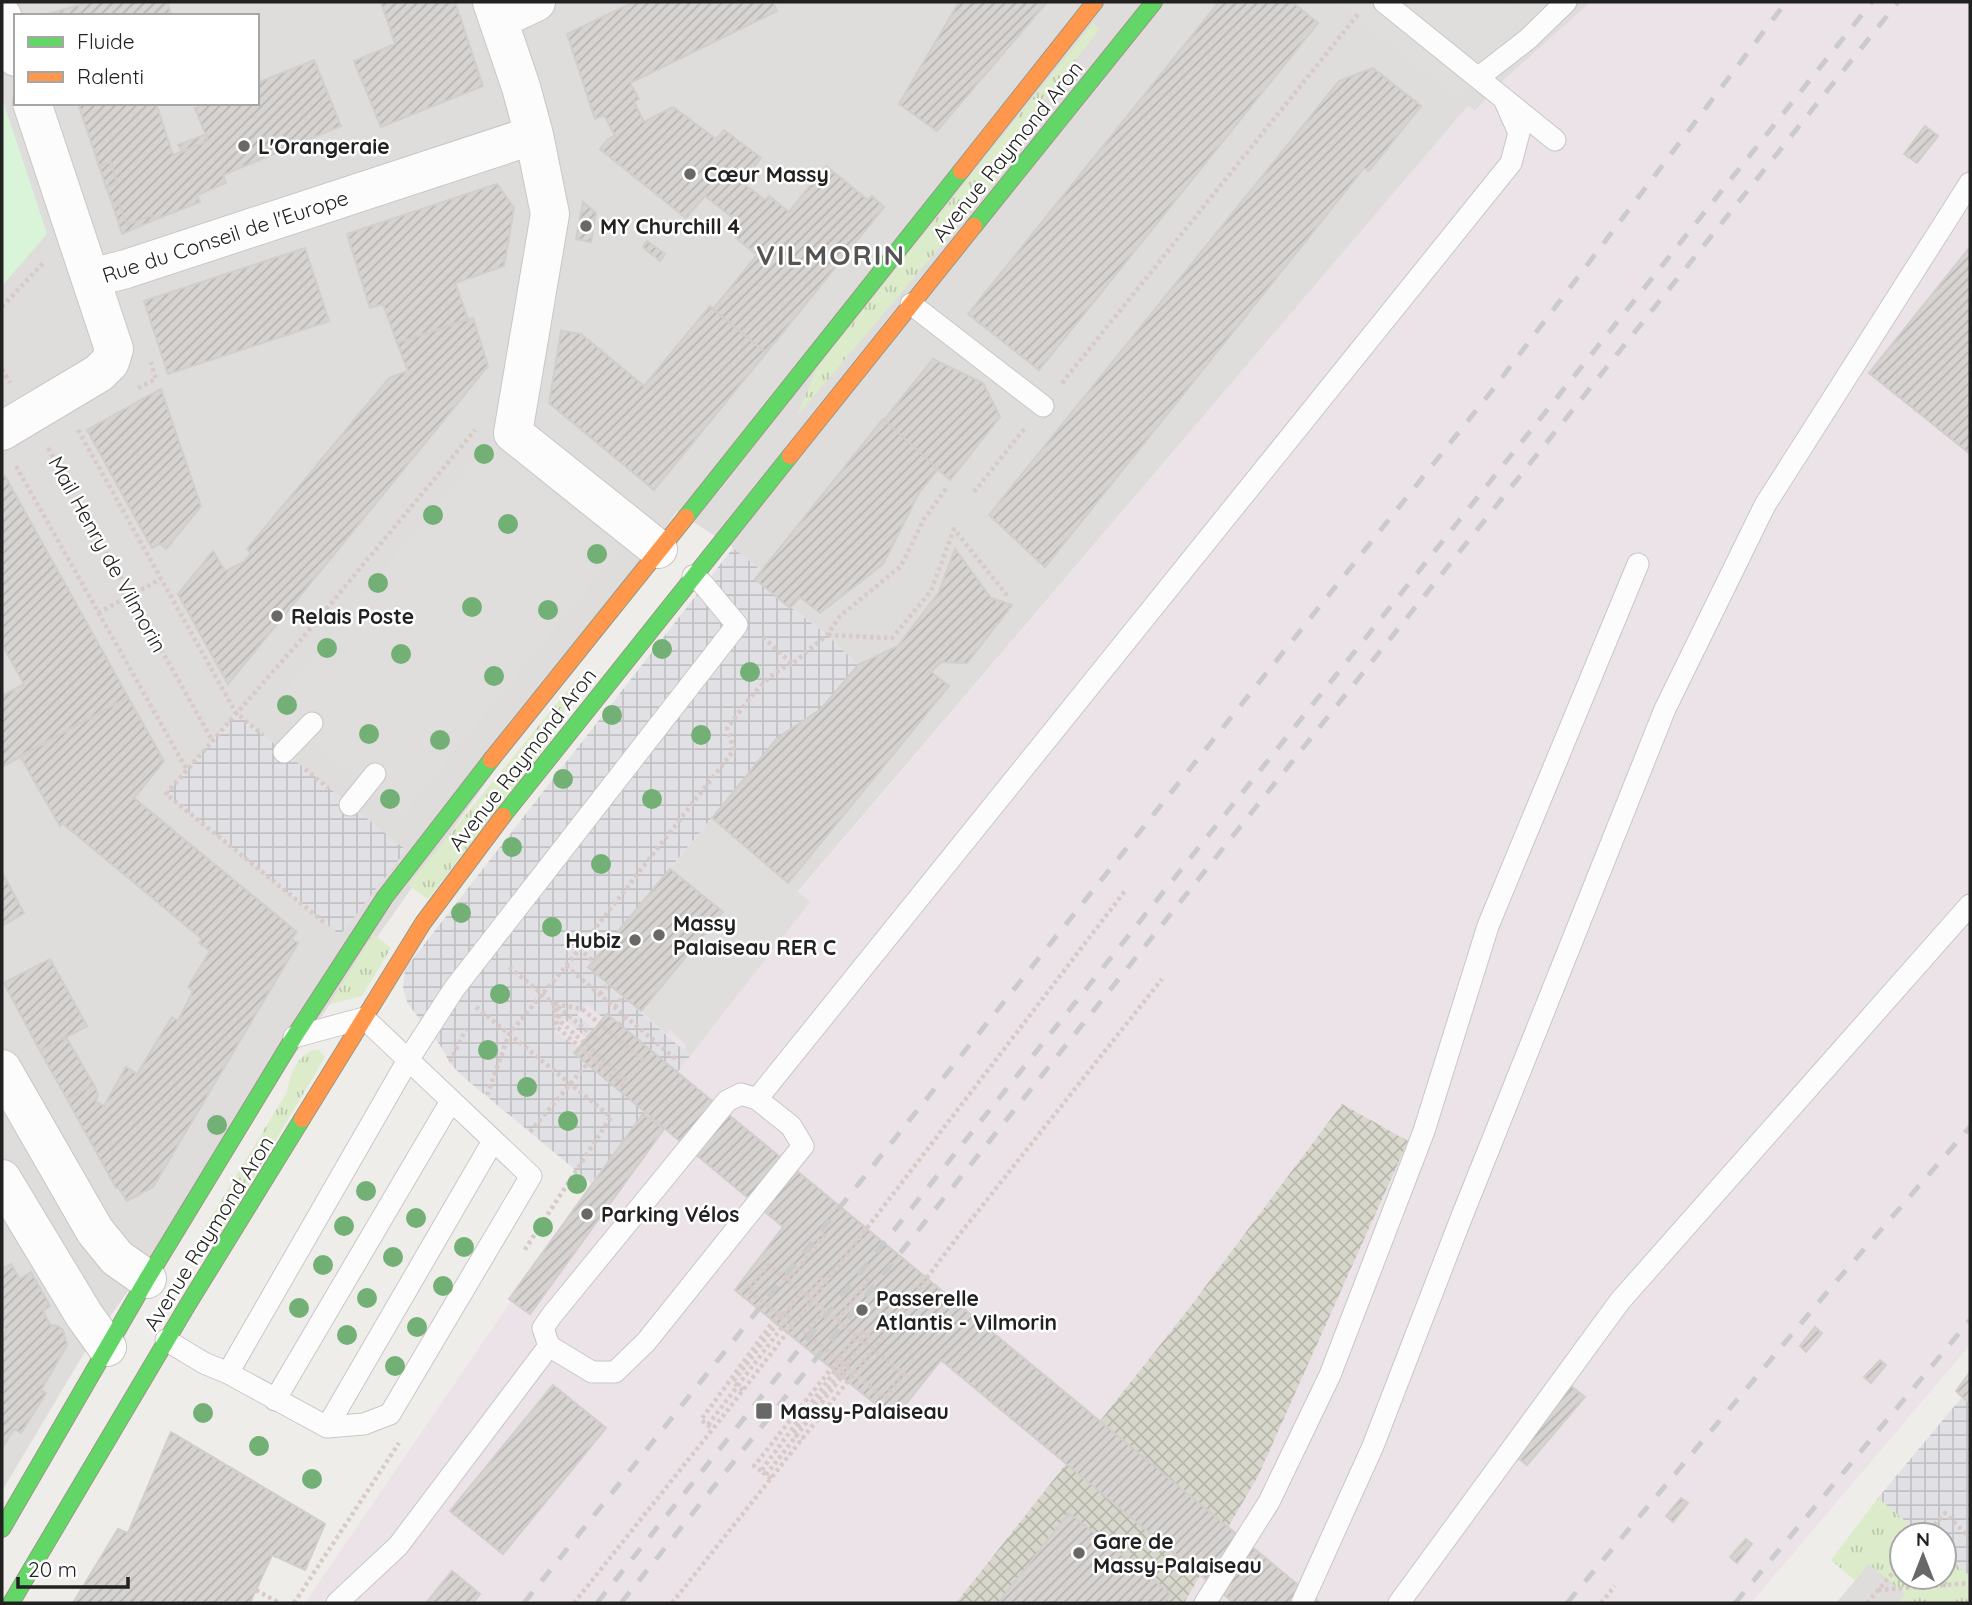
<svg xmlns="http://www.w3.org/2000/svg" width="1972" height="1605" font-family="Quicksand,sans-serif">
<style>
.residential{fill:#dedddb;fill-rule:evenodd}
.railway{fill:#ece3e8}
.construction{fill:url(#construction-cross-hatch)}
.grass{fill:url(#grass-tufts)}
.park{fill:#d9f4d8}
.parking{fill:#dfdedd}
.plaza{fill:url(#plaza-grid);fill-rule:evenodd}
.pier{fill:#dedddc}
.building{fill:url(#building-hatch);stroke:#d2cecb;stroke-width:2}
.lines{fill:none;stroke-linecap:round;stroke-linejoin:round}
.lane-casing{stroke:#c8c7c6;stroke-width:23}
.street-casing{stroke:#c8c7c6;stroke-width:40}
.fast-casing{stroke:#989982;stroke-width:18}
.slow-casing{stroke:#989982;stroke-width:18}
.path{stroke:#d8cac8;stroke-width:4.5;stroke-dasharray:3.5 3.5;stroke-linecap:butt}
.lane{stroke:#fdfcfc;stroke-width:21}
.street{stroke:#fdfcfc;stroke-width:38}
.fast{stroke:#63d668;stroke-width:16}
.slow{stroke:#ff974d;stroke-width:16}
.rail{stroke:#cbcbcb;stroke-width:5;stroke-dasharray:14 14;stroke-linecap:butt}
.tree{fill:#73b075}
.poi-dot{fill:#696867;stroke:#fff;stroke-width:2.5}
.labels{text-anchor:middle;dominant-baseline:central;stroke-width:5;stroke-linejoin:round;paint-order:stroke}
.poi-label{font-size:21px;font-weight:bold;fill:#212121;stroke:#fff;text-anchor:start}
.street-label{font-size:21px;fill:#212121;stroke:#fff}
.district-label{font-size:28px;font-weight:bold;letter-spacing:2px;fill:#545454;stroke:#fff}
</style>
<defs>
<pattern id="construction-cross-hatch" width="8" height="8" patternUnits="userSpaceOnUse" patternTransform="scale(1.75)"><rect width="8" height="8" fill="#d8d7cc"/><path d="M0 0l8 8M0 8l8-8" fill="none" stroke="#b9b8af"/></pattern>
<pattern id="grass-tufts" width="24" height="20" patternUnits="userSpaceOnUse" patternTransform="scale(1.75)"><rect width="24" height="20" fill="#dcebca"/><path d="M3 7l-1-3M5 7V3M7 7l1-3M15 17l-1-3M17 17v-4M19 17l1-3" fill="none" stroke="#bcc9ad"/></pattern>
<pattern id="plaza-grid" width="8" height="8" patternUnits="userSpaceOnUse" patternTransform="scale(1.75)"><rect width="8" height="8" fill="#e1e0e4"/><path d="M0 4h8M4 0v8" fill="none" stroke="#c1c0c3"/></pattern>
<pattern id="building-hatch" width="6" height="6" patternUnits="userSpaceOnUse" patternTransform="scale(1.75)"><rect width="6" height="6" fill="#d6d3d1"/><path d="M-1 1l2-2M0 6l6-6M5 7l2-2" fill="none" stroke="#b7b5b3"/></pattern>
</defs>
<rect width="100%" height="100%" fill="#efedea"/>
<path class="residential" d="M2 2H1591L1506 78 1475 111 1468 106 795 895 706 817 858 665 827 635 755 579 762 571 733 548 677 511 83 1355 2 1491ZM16 16H257V103H16Z"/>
<path class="railway" d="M1591 2H1970V1345L1751 1603H305L633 1122 522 1028 706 817 796 895 1468 106 1475 111 1506 78Z"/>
<path class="construction" d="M1342 1104 1408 1141 1258 1476 1184 1603H956L1187 1311Z"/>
<path class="grass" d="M1093 23 1100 29 1024 125 999 177 797 416 817 367Z
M580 675 552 738 428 899 408 885Z
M373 934 391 948 362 996 330 1004Z
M312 1050H319L325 1057 218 1238 203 1230 287 1092C291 1073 295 1060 312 1050Z
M1878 1498 1922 1535H1902V1577H1944V1554L1970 1576V1603H1881L1831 1560Z"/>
<path class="park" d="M2 97 47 234 2 286Z"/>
<path class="parking" d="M1337 2H1504L1523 17 1458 99Z
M487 443 620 549 402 816 270 709Z
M712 818 810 902 690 1056 684 1050 687 1046 670 1030 666 1034 641 1011 722 912 670 869Z"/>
<path class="plaza" d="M733 548 762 571 755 580 827 635 858 665 821 709 777 739 588 967 690 1056 591 1183 461 1075 450 1063 440 1045 408 1004 403 988 405 969ZM587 1004 611 1025 586 1053 554 1031 564 1019 587 1038 595 1029 577 1015Z
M236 713 406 850 340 935 166 794Z
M1962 1397 1969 1402 1970 1401V1576L1944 1554V1535H1922L1878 1498Z"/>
<path class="pier" d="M1869 1564 1905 1594 1898 1603H1836Z"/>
<path class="building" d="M90 2H167L172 16H49L48 14Z
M381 2H455L483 86 381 127 354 61 395 44Z
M634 2H773L777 11 630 83 639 99 634 102 644 122 673 107 716 139 724 130 761 158 742 182 765 200 769 196 789 212 826 166 868 200 872 196 884 207 766 353 713 309 757 255 736 238 738 235 727 225 733 218 705 196 686 218 600 149 608 139 615 136 604 115 595 119 567 34Z
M959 2H1047L937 131 899 104Z
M1219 2H1292L1318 23 1039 370 968 314Z
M314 60 341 126 223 175 226 183 197 195 200 202 154 220 152 215 127 225 118 201 112 203 106 187 117 183 111 162 99 166 78 103H156L173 155 208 141 195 108 207 103H257V83Z
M1373 68 1421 106 1369 171 1364 168 1045 567 989 515 1339 81Z
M1925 126 1938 136 1917 163 1904 154Z
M206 134 208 141 182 152 178 145Z
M111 162 117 183 106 187 99 166Z
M497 184 514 208 504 266 455 283 468 319 397 343 383 304 370 308 347 234Z
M118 201 127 225 152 215 154 220 122 234 112 203Z
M583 202 596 213 591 242 576 239Z
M647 241 665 254 660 261 643 247Z
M1970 247V454L1869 373Z
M305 248 329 321 168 374 144 301Z
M710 306 766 353 654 490 549 403 561 331 581 334 644 386Z
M473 318 488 366 228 684 178 594 213 551 225 571 244 562 251 553 247 549 389 378 408 371 397 343Z
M933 359 983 383 1000 417 950 480 884 420Z
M161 389 201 506 166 549 160 544 152 548 87 430Z
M883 419 938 469 920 491 883 564 820 613 800 597 790 608 755 579Z
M5 476 128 697 2 767V696L24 684 2 644V478Z
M955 549 991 598 1012 605 967 663 941 662 931 672 949 686 788 883 712 818 777 738 821 709 858 665 898 646 939 592Z
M128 697 164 761 134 798 297 932 291 939 298 943 153 1187 127 1201 118 1187 116 1188 67 1099 94 1085 98 1094 96 1102 104 1106 126 1067 137 1074 172 1017 178 1021 193 991 188 987 210 951 199 943 202 939 62 823 60 826 20 756Z
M670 869 723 912 641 1011 588 967Z
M2 872 24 913 2 926Z
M50 959 87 1026 40 1051 4 983Z
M607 1014 1320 1603H1234L941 1360 894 1419 735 1290 783 1227 574 1053Z
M66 1037 94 1085 67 1099 40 1051Z
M643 1114 664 1129 530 1314 509 1299Z
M11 1264 20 1279 31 1272 50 1306 43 1311 50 1325 58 1326 63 1330 67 1345 41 1390 46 1393 21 1433 14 1429 2 1448V1340L6 1331 2 1324V1269Z
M1815 1327 1822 1333 1806 1352 1800 1346Z
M1880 1360 1886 1365 1871 1383 1864 1377Z
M1970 1372V1401L1969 1403 1956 1391Z
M553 1385 606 1428 503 1554 450 1511Z
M1571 1386 1585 1397 1527 1465 1514 1455Z
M171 1432 325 1524 305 1570 272 1555 250 1603H73L118 1529 128 1533Z
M1681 1498 1688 1503 1673 1522 1666 1516Z
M1069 1513 1171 1594 1164 1603H998Z
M1746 1539 1752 1544 1737 1563 1730 1557Z
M452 1571 480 1594 473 1603H429L427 1602Z"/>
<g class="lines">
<g class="lane-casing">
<path id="lane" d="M1384 2 1555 140
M1479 77 1528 39 1566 2
M911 304 1043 406
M284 752 312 723
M350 805 375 774
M166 1340 204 1363 228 1373 327 1427 364 1424 390 1414 531 1176 364 1018 294 1037
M549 1346 543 1328 552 1315 727 1101 741 1094 757 1099
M228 1373 408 1060 454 989 737 625 703 584 693 576
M275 1400 451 1101
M327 1427 493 1141
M337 1603 398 1546 549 1346 592 1372H615L646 1342 803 1146 791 1126 757 1099 1511 163 1519 133 1504 99
M1205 1603 1269 1502 1330 1375 1424 1131 1488 926 1638 564
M1302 1603 1373 1446 1460 1221 1665 709 1765 505 1970 183
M1399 1603 1620 1301 1970 905"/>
</g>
<g class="street-casing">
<path id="street" d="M492 2 521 87 534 135 550 214 513 433 658 549
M2 16 16 57
M498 20 536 2
M91 278 126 269 534 135
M2 431 99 373 110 362 114 349 32 103
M2 1069 95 1231 117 1258 147 1279
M2 1179 84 1315 107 1347"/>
</g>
<g class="fast-casing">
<path id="fast" d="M974 226 1154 2
M686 517 961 171
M503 816 790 456
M2 1529 147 1279 294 1037 385 897 491 760
M11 1603 187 1306 302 1119"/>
</g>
<g class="slow-casing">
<path id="slow" d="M961 171 1095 2
M790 456 974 226
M491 760 686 517
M302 1119 423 923 503 816"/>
</g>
<path class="path" d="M2 307 44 262
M2 369 10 383
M1062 383 1359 13
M138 388 156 379 151 362
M78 430 236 713 263 735
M48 448 212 740
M16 466 187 770
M974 492 1025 428
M98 613 161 579
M828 635 892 638 931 591 954 529 1009 598
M763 637 792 664 827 635 840 616 901 566 924 519 948 486
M305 769 328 788
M324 922 166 794 299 642 475 430
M579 948 593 961
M566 966 678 1061
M509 967 591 1034
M600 994 608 984
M555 1004 582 1009 644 1061
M476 1007 611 1117 524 1251
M615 1007 623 997
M619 1025 626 1017
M594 1037 597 1039
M450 1062 466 1029
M623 1086 557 1027 553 1003 561 1022 627 1081
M487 1095 509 1034 566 966 734 750 727 728C745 706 764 674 792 664
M530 1132 587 1064
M788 1281 825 1234
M807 1296 822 1277
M784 1315 802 1292
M837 1320 872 1275
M867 1336 878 1323
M743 1390 733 1382 782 1317 748 1290 768 1265 904 1374 884 1398 805 1333 824 1310
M708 1425 789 1318 780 1312 701 1420 713 1429
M761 1471 754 1466 861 1331 868 1337 793 1433 802 1440
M766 1475 850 1366 843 1360 761 1471 771 1479
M1925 1535 1945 1513 1970 1538
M256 1590 279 1603
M1878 1590 1970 1583
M294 1603 399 1443
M574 1603 724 1415 1125 891
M672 1603 875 1347 959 1235 1162 979
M1601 1603 1615 1586
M1867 1603 1902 1562"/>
<use href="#lane" class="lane"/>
<use href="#street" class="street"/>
<use href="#fast" class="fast"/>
<use href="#slow" class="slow"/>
<path class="rail" d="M524 1603 1494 388 1786 2
M597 1603 1872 2
M621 1603 1898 2
M1567 1603 1834 1284 1970 1127
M1735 1603 1970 1320"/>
</g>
<g class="tree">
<circle cx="484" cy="454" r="10"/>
<circle cx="433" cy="515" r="10"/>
<circle cx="508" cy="524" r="10"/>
<circle cx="597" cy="554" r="10"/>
<circle cx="378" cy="583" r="10"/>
<circle cx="472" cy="607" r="10"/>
<circle cx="548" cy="610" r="10"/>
<circle cx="327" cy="648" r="10"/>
<circle cx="662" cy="649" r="10"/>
<circle cx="401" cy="654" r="10"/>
<circle cx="750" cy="672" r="10"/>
<circle cx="494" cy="676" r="10"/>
<circle cx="287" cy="705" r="10"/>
<circle cx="612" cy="715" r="10"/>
<circle cx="369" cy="734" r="10"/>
<circle cx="701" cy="735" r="10"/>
<circle cx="440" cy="740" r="10"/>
<circle cx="563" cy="779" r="10"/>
<circle cx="390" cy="799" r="10"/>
<circle cx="652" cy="799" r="10"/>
<circle cx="512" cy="847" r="10"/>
<circle cx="601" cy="864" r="10"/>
<circle cx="461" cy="913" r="10"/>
<circle cx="552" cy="927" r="10"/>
<circle cx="500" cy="994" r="10"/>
<circle cx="488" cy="1050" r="10"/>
<circle cx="527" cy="1087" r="10"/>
<circle cx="568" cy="1121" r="10"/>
<circle cx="217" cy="1125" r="10"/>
<circle cx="577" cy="1184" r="10"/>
<circle cx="366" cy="1191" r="10"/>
<circle cx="416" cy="1218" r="10"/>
<circle cx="344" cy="1226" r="10"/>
<circle cx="543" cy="1227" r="10"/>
<circle cx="464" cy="1247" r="10"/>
<circle cx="393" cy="1257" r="10"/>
<circle cx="323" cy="1265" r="10"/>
<circle cx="443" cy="1286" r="10"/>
<circle cx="367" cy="1298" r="10"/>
<circle cx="299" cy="1308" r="10"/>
<circle cx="417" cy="1327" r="10"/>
<circle cx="347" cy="1335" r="10"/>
<circle cx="395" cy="1366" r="10"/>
<circle cx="203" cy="1413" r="10"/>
<circle cx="259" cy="1446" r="10"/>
<circle cx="312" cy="1479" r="10"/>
</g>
<g class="poi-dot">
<circle cx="244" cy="146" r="7"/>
<circle cx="690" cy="174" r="7"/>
<circle cx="586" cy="226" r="7"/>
<circle cx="277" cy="616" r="7"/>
<circle cx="659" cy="935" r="7"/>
<circle cx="635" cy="940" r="7"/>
<circle cx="587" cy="1214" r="7"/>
<circle cx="862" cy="1310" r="7"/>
<rect x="755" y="1402" width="18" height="18" rx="3.5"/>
<circle cx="1079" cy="1553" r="7"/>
</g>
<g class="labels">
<g class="poi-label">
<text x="258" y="146">L'Orangeraie</text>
<text x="704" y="174">Cœur Massy</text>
<text x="600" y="226">MY Churchill 4</text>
<text x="291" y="616">Relais Poste</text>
<text x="673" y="923">Massy<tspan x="673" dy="24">Palaiseau RER C</tspan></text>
<text x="621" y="940" text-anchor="end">Hubiz</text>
<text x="601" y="1214">Parking Vélos</text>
<text x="876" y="1298">Passerelle<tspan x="876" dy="24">Atlantis - Vilmorin</tspan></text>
<text x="780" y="1411">Massy-Palaiseau</text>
<text x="1093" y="1541">Gare de<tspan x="1093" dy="24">Massy-Palaiseau</tspan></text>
</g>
<g class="street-label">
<text transform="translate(1007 151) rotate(-51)">Avenue Raymond Aron</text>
<text transform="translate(225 236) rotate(-18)">Rue du Conseil de l'Europe</text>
<text transform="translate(108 554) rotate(61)">Mail Henry de Vilmorin</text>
<text transform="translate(522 759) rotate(-52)">Avenue Raymond Aron</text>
<text transform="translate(208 1233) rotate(-58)">Avenue Raymond Aron</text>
</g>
<g class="district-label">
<text x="831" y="254">VILMORIN</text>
</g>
</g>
<rect width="1972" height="1605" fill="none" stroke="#212121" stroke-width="7"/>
<rect x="14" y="14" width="245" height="91" fill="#ffffff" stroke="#a6a6a6" stroke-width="2"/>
<rect x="28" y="37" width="35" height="10" fill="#63d668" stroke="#a6a6a6" stroke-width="2"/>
<text x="77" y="49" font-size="21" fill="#212121">Fluide</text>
<rect x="28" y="72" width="35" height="10" fill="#ff974d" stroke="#a6a6a6" stroke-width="2"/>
<text x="77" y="84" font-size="21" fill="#212121">Ralenti</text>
<g transform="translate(1923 1556)"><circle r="33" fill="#ffffff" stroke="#a6a6a6" stroke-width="2"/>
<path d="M0-5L12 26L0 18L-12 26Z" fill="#696867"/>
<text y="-10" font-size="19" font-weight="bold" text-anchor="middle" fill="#212121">N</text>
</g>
<path d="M18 1577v10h110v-10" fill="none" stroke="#212121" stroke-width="3.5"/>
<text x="28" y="1577" font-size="21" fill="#212121" stroke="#ffffff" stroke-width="5" paint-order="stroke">20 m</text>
</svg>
